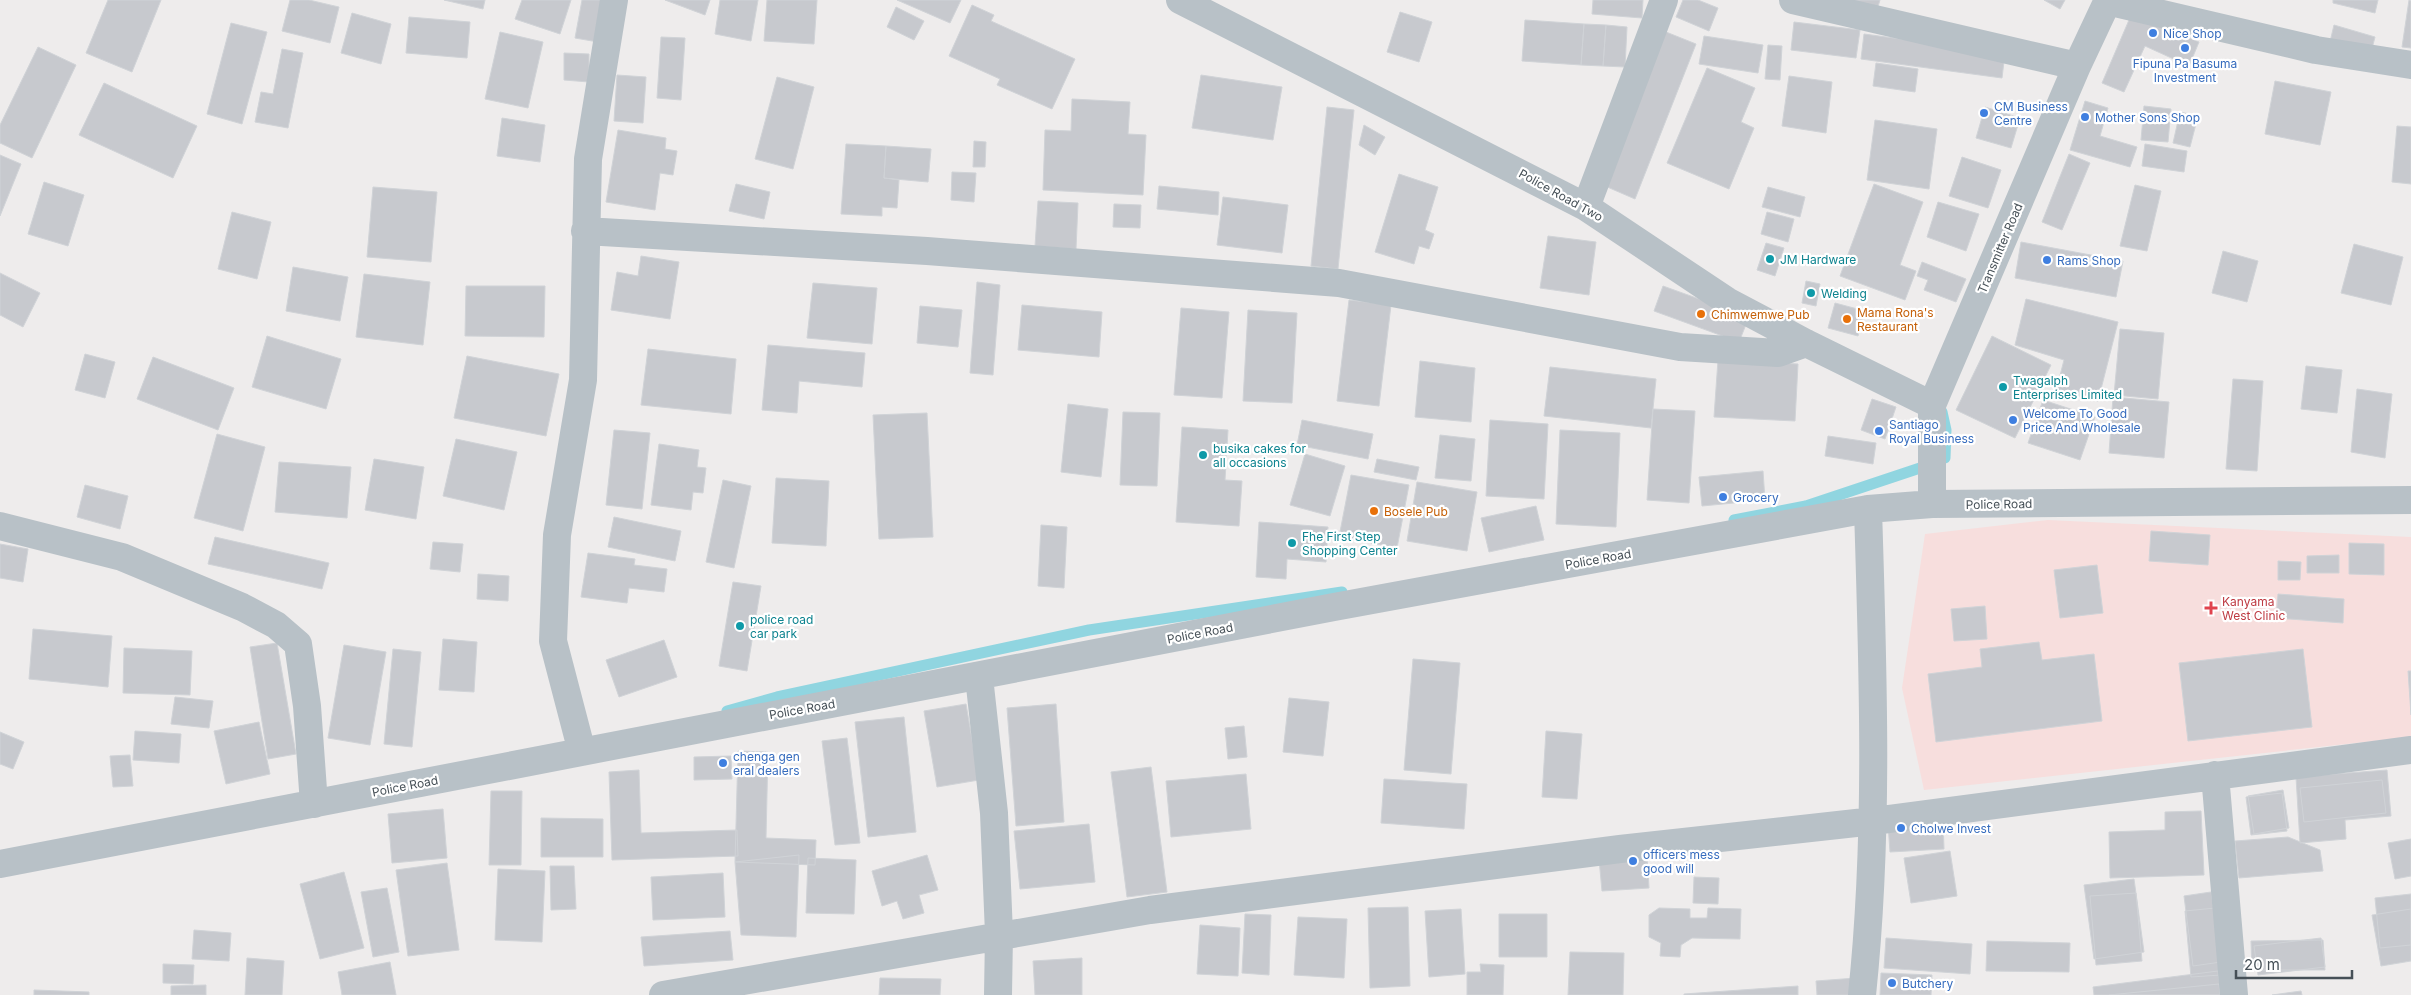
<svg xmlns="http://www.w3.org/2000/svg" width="2411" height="995" font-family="Inter,sans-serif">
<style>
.medical{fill:#f7dedd}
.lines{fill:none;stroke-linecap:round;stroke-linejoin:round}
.stream{stroke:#90d5e0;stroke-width:11}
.building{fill:#c7c9ce;stroke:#d0d3d7}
.minor{stroke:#b8c1c7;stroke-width:28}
.shop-dot{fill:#3f7fe0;stroke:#fff;stroke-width:2}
.culture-dot{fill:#0f9aa8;stroke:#fff;stroke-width:2}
.food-dot{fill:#e8710a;stroke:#fff;stroke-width:2}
.health-dot{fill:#e0444e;stroke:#fff;stroke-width:2}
.labels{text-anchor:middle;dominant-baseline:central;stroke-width:4.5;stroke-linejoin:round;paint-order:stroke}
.shop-label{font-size:12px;fill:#366cbe;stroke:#fff;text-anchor:start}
.street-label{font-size:12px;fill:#465057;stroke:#fff}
.culture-label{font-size:12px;fill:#0d838f;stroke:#fff;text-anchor:start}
.food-label{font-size:12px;fill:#c56008;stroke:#fff;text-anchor:start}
.health-label{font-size:12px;fill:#be3a42;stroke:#fff;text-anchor:start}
</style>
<rect width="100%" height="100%" fill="#eeecec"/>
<path class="medical" d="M2048 520 2411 537V737L1924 790 1902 688 1925 534Z"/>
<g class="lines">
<path class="stream" d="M1942 412 1946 430 1945 458
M1734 520 1806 506 1932 464
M727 711 777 697 1089 630 1342 592"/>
</g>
<path class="building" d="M108 0H161L132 72 86 53Z
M290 0H309L339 7 330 43 282 31Z
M444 0H485L483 9Z
M522 0H571L560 34 515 19Z
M582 0H605L598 42 575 38Z
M665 0H710L705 15Z
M720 0H758L751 41 715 34Z
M767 0H817L814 44 764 41Z
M897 0H961L950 23Z
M1593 0H1643L1642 18 1592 14Z
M1683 0H1698L1718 8 1709 31 1676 17Z
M1823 0H1880L1876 13Z
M2044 0H2065L2060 9Z
M2333 0H2378L2375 13 2333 3Z
M2409 0 2411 1V48L2402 47Z
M972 5 994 15 991 21 1075 59 1052 109 997 85 1000 79 949 56Z
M896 7 924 21 914 40 887 27Z
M1400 12 1432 22 1419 62 1387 52Z
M352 13 391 24 381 64 341 53Z
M2132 13 2199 42 2189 66 2145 46 2124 92 2102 83Z
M409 17 470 22 467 58 406 53Z
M1525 20 1584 24 1581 65 1522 61Z
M1794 22 1860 30 1856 58 1791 50Z
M231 23 267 32 242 124 207 114Z
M1584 24 1606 25 1603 66 1581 65Z
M1606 25 1627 27 1625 67 1603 66Z
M2334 25 2375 37 2370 56 2329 46Z
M500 32 543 42 528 108 485 99Z
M1666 32 1696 44 1635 199 1605 186Z
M1864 34 2005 53 2002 78 1861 59Z
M1704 36 1763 45 1758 73 1699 64Z
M661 37 685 38 681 100 657 98Z
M1768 45 1782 46 1780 80 1765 79Z
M38 47 76 65 32 158 0 143V125Z
M282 49 303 53 288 128 255 122 261 92 273 94Z
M564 53 589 54V82L564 80Z
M1876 63 1918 69 1915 92 1873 86Z
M1707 68 1755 88 1741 122 1754 128 1729 189 1667 163Z
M617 75 646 77 643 123 614 121Z
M1201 75 1282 87 1273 140 1192 128Z
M1789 76 1832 82 1826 133 1782 126Z
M777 77 814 87 793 169 755 159Z
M2275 81 2331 92 2320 145 2265 134Z
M104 83 197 126 173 178 79 135Z
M1072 99 1130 102 1128 134 1146 135 1143 195 1043 190 1045 130 1071 131Z
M2085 101 2108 108 2100 136 2137 147 2130 167 2070 150Z
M2144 106 2171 109 2168 142 2141 140Z
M1327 107 1354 110 1338 269 1311 266Z
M1985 107 2020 118 2011 148 1976 138Z
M2180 112 2198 116 2190 147 2173 143Z
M502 118 545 125 540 162 497 156Z
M1875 120 1937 129 1929 189 1867 180Z
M1364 125 1385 137 1375 155 1359 145Z
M2397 126 2411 127V184L2392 182Z
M618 130 666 138 665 149 677 151 673 175 660 173 655 210 606 202Z
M974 141 986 142 985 167H973Z
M846 144 886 146 884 178 899 180 897 208 882 207V216L841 214Z
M2145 144 2187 151 2184 172 2142 166Z
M886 146 931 149 928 182 884 178Z
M2069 154 2090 163 2062 230 2042 222Z
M0 155 21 164 0 216Z
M1962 157 2001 170 1988 208 1949 196Z
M952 172 976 173 974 202 951 200Z
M1399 174 1438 187 1425 230 1434 234 1429 249 1419 246 1414 264 1375 252Z
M44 182 84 195 68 246 28 234Z
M736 184 770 192 764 219 729 211Z
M1874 184 1923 202 1900 265 1916 271 1905 300 1840 276Z
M2135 185 2161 191 2147 251 2120 246Z
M1159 186 1219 192 1218 215 1157 209Z
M373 187 437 192 431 262 367 257Z
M1768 187 1805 197 1800 217 1762 207Z
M1223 197 1288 205 1282 253 1217 245Z
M1038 201 1078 203 1076 249 1035 246Z
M1938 202 1979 214 1966 251 1927 237Z
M1114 204 1141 205 1140 228 1113 227Z
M232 212 271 222 257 279 218 269Z
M1767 212 1794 219 1788 242 1761 234Z
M1548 236 1596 242 1589 295 1540 288Z
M2021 242 2123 261 2116 297 2015 278Z
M1766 243 1784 248 1775 276 1757 270Z
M2354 244 2403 257 2391 305 2341 293Z
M2223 251 2258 261 2247 302 2212 293Z
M641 256 679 262 670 319 611 310 617 272 638 276Z
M1922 262 1966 279 1956 302 1924 290 1928 280 1917 276Z
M293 267 348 277 340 321 286 311Z
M0 273 40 293 23 327 0 315Z
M364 274 430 282 423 345 356 337Z
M1806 281 1820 284 1816 306 1802 303Z
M977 282 1000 285 993 375 970 373Z
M813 283 877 288 872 344 807 338Z
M466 286H545L544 337 465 336Z
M1663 286 1749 317 1739 342 1654 311Z
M2026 299 2118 322 2098 401 2056 391 2064 360 2015 345Z
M1349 300 1391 305 1379 406 1337 401Z
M1835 303 1865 311 1858 336 1828 328Z
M1022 305 1102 312 1099 357 1018 350Z
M920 306 962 310 958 347 917 343Z
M1181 308 1229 312 1222 398 1174 395Z
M1248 310 1297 313 1292 403 1243 401Z
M2120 329 2164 333 2158 399 2114 395Z
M267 336 341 359 326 409 252 387Z
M1992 336 2051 365 2015 438 1956 410Z
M768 345 865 353 862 387 799 381 797 413 762 410Z
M648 349 736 359 731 414 641 405Z
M85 354 115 362 105 398 75 390Z
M467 356 559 374 546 436 454 418Z
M153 357 234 388 218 430 137 399Z
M1718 360 1798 364 1795 421 1714 417Z
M1420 361 1475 368 1471 422 1415 417Z
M2306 366 2342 370 2337 413 2301 409Z
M1550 367 1656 379 1651 428 1544 416Z
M2233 379 2263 381 2257 471 2226 469Z
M2357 389 2392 394 2385 458 2351 452Z
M2113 397 2169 402 2164 458 2109 453Z
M1872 399 1896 407 1885 439 1861 430Z
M2043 400 2095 417 2080 460 2028 443Z
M1068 404 1108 409 1101 477 1061 472Z
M1653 409 1695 411 1689 503 1647 500Z
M1123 412 1160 413 1157 486 1120 485Z
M927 413 933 537 879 539 873 415Z
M1302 420 1373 434 1368 459 1297 445Z
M1490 420 1548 424 1544 499 1486 496Z
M1182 427 1228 430 1225 480 1242 481 1239 526 1176 522Z
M614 430 650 433 642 509 606 505Z
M1560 430 1620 433 1616 527 1556 524Z
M217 434 265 447 243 531 194 518Z
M1440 435 1475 439 1471 481 1435 478Z
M1828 436 1876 443 1873 464 1825 456Z
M456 439 517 452 504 510 443 496Z
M659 444 699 450 697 467 706 468 703 493 693 492 691 510 651 505Z
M1305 454 1345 466 1330 516 1290 505Z
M374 459 424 467 416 519 365 510Z
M1377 459 1419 467 1416 480 1374 472Z
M279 462 351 467 347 518 275 512Z
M1763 471 1765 500 1702 506 1699 477Z
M1351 475 1409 485 1397 548 1339 537Z
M776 478 829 481 826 546 772 543Z
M723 480 751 486 734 568 706 562Z
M1417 482 1477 492 1467 551 1407 541Z
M85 485 128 496 120 529 77 517Z
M1536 506 1544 540 1489 552 1481 518Z
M614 517 681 531 675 561 608 547Z
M1259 522 1328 527 1326 562 1287 559 1286 579 1256 577Z
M1041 525 1067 527 1064 588 1038 586Z
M2151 531 2210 535 2208 565 2149 561Z
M215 537 329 563 322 589 208 564Z
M433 542 463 544 460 572 430 569Z
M2349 543 2384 544V575L2349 574Z
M0 544 28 549 23 582 0 578Z
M588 553 635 559 634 565 667 569 664 592 629 588 627 603 581 597Z
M2339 555V573H2307V556Z
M2278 561 2301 562 2300 580H2278Z
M2097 565 2103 613 2060 618 2054 570Z
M478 574 509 576 508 601 477 599Z
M733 582 761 586 747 671 719 666Z
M2278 594 2344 599 2343 623 2276 618Z
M1985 606 1987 639 1954 641 1951 609Z
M33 629 112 636 108 687 29 679Z
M443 639 477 642 474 692 439 690Z
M664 640 677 677 619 697 606 660Z
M2039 642 2042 660 2094 654 2102 721 1936 742 1928 674 1982 667 1980 649Z
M277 643 296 754 268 759 250 647Z
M344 645 386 652 370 745 328 738Z
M124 648 192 651 190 695 123 693Z
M393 649 421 652 412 747 384 744Z
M2303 649 2312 727 2188 741 2179 663Z
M1413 659 1460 663 1451 774 1404 770Z
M2408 671H2411V715Z
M175 697 213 701 209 728 171 724Z
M1289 698 1329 702 1323 756 1283 752Z
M966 704 979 780 937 787 924 711Z
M1056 704 1064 822 1016 826 1007 708Z
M904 717 916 832 868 837 855 722Z
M259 722 270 774 226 784 214 731Z
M1244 726 1247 757 1228 759 1225 728Z
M135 731 181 734 179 763 133 760Z
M1546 731 1582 734 1577 799 1542 797Z
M0 732 24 742 13 769 0 764Z
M847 738 860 843 835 845 822 741Z
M738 751 768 752 766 838 816 840 815 865 735 862Z
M130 755 133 786 113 787 110 756Z
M731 756 732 779 694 780V757Z
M1151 767 1167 892 1127 897 1111 772Z
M639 770 641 833 737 830 738 856 612 860 609 772Z
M2387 770 2391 816 2345 820 2346 839 2300 843 2296 777Z
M1246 774 1251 829 1171 837 1166 781Z
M1384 779 1467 784 1464 829 1381 823Z
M2382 780 2386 813 2304 822 2300 788Z
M2283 790 2289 828 2254 834 2248 796Z
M491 791H522L521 865H489Z
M2282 793 2287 831 2251 835 2246 797Z
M443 809 447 858 392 863 388 814Z
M2201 811 2204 875 2110 878 2109 832 2165 830V812Z
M541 818 603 819V857H541Z
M1943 821 1944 849 1890 852 1888 824Z
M1089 824 1095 882 1020 889 1014 831Z
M2288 837 2320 850 2323 871 2239 878 2235 841Z
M2411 839V876L2395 879 2388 843Z
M1950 851 1957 896 1911 903 1904 858Z
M799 855 796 937 741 935 735 862Z
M927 855 938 890 919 895 924 913 903 919 897 901 882 906 872 871Z
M1647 855 1649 888 1602 891 1599 859Z
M808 858 856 860 854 914 806 913Z
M447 863 459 950 408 956 396 870Z
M550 866H574L576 909 551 910Z
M498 869 545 871 542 942 495 940Z
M344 872 364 948 320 959 300 884Z
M723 873 725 917 653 920 651 877Z
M1694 877 1719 878 1718 904 1693 903Z
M2134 879 2144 952 2094 959 2084 885Z
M387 888 399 952 373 957 361 892Z
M2211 892 2221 962 2193 966 2184 896Z
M2136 893 2142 961 2096 965 2090 896Z
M2411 894V945L2380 948 2375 898Z
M1408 907 1410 986 1370 988 1368 908Z
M1659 908 1690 909V918H1707L1708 908 1741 909 1740 939 1692 938 1681 945 1680 957 1660 956 1661 943 1649 937V915Z
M2215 908 2221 975 2191 977 2185 911Z
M1461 909 1465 974 1429 977 1425 911Z
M2411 909V961L2381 966 2372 915Z
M1245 914 1271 915 1269 975 1242 973Z
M1499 914H1547V957H1499Z
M1298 917 1347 919 1344 978 1294 975Z
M1200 925 1240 928 1238 976 1197 974Z
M194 930 231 933 229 961 192 959Z
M730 931 733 960 644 966 641 937Z
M1886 938 1972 944 1970 974 1884 968Z
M2321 938 2325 967 2258 975 2254 946Z
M2323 940 2325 970H2252L2251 941Z
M1987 941 2070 943 2069 972 1986 971Z
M1570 952 1624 953 1623 995H1568Z
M247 958 284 961 282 995H245Z
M1082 958V995H1035L1033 961Z
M390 962 396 995H342L338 972Z
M163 964 194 965 193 984 163 983Z
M1480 964 1504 965 1503 995H1467V972H1481Z
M2218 971 2221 995H2094L2093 987Z
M1881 973 1932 975 1931 995H1880Z
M880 978 941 979 940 995H879Z
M1856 978 1858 995H1817L1816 981Z
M2219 984 2220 995H2109Z
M206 985V995H171V986Z
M1798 986V995H1684V994Z
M34 990 89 992V995H34Z
M2301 991 2302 995H2272Z"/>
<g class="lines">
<path class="minor" d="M1180 0 1586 207 1727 301 1806 343 1932 405
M1793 0 2077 66
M2107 1 2316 50 2411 65
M1586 207 1664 0
M585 231 927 251 1339 283 1680 347 1778 353 1806 343
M1932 504V405L2077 66 2108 0
M0 526 122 557 242 607 276 625 298 644 307 706 314 804
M979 677 994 813 999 934 998 995
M582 752 553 641 557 535 583 380 588 159 614 0
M2215 775 2234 995
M0 864 1334 607 1868 509 1932 504 2411 500
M663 995 1150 910 1620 849 1874 821 2411 750
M1862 995C1879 833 1873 672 1868 509"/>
</g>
<g class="shop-dot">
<circle cx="2153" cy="33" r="5"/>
<circle cx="2185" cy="48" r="5"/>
<circle cx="1984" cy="113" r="5"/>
<circle cx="2085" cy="117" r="5"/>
<circle cx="2047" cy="260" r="5"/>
<circle cx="2013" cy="420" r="5"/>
<circle cx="1879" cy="431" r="5"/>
<circle cx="1723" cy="497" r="5"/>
<circle cx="723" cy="763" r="5"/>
<circle cx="1901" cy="828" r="5"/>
<circle cx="1633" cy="861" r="5"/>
<circle cx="1892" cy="983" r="5"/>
</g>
<g class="culture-dot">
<circle cx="1770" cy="259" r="5"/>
<circle cx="1811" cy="293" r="5"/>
<circle cx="2003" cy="387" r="5"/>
<circle cx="1203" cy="455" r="5"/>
<circle cx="1292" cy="543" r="5"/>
<circle cx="740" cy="626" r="5"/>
</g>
<g class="food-dot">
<circle cx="1701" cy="314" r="5"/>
<circle cx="1847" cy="319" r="5"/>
<circle cx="1374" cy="511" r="5"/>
</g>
<path class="health-dot" d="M2208.5 600.5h5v5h5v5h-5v5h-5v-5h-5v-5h5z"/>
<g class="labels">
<g class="shop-label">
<text x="2163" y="33">Nice Shop</text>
<text x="2185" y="63" text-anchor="middle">Fipuna Pa Basuma<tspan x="2185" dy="14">Investment</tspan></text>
<text x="1994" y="106">CM Business<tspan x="1994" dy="14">Centre</tspan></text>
<text x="2095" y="117">Mother Sons Shop</text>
<text x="2057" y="260">Rams Shop</text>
<text x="2023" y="413">Welcome To Good<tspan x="2023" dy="14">Price And Wholesale</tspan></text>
<text x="1889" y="424">Santiago<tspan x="1889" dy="14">Royal Business</tspan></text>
<text x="1733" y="497">Grocery</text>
<text x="733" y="756">chenga gen<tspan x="733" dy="14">eral dealers</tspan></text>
<text x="1911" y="828">Cholwe Invest</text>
<text x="1643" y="854">officers mess<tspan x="1643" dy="14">good will</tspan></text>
<text x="1902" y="983">Butchery</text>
</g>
<g class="street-label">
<text transform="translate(1561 195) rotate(29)">Police Road Two</text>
<text transform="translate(2000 248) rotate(-67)">Transmitter Road</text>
<text transform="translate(1999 504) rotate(-1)">Police Road</text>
<text transform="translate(1598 559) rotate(-10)">Police Road</text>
<text transform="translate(1200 633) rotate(-11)">Police Road</text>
<text transform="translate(802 709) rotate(-10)">Police Road</text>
<text transform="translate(405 786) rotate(-11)">Police Road</text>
</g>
<g class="culture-label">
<text x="1780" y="259">JM Hardware</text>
<text x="1821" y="293">Welding</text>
<text x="2013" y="380">Twagalph<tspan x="2013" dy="14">Enterprises Limited</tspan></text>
<text x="1213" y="448">busika cakes for<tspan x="1213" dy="14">all occasions</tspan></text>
<text x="1302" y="536">Fhe First Step<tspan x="1302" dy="14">Shopping Center</tspan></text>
<text x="750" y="619">police road<tspan x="750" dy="14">car park</tspan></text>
</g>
<g class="food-label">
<text x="1857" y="312">Mama Rona's<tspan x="1857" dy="14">Restaurant</tspan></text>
<text x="1711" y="314">Chimwemwe Pub</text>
<text x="1384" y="511">Bosele Pub</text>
</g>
<g class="health-label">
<text x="2222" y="601">Kanyama<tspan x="2222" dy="14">West Clinic</tspan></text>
</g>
</g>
<path d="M2236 970v8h116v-8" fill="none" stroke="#465057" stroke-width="2.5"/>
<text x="2244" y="970" font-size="15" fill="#465057" stroke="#ffffff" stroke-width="4" paint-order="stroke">20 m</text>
</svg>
